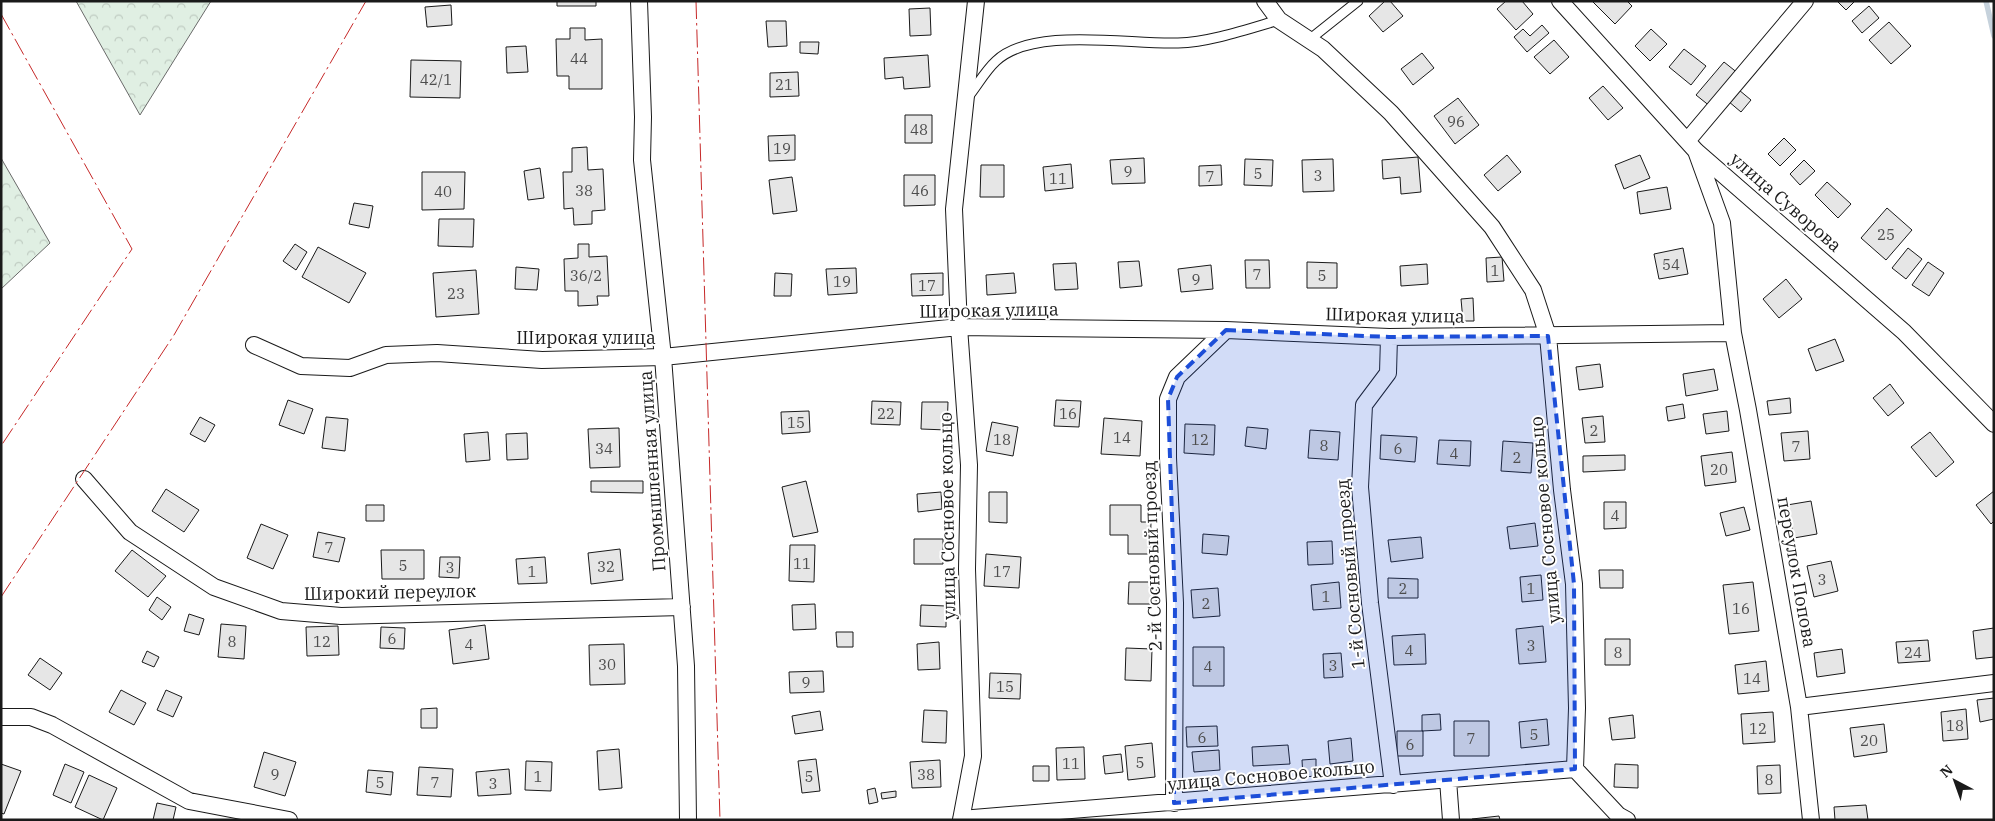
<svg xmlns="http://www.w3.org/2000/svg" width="1995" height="821" font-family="'IBM Plex Serif',serif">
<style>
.forest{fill:url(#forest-crowns);stroke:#6a6a6a}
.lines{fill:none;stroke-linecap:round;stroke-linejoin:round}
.stream{stroke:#c6d2dc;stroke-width:5.5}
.building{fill:#e6e6e6;stroke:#1a1a1a}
.lane-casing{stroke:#1a1a1a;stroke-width:11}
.street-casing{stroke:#1a1a1a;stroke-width:18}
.lane{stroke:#fff;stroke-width:9}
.street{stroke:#fff;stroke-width:16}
.power{stroke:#c62828;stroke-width:1;stroke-dasharray:18 4 2.5 4;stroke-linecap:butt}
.marked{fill:#1d4ed8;fill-opacity:0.2;stroke:#1d4ed8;stroke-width:4;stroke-dasharray:10 6;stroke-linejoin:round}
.labels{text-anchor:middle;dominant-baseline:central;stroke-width:4;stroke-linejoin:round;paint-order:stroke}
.number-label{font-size:15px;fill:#4d4d4d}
.street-label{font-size:18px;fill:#1a1a1a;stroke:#fff}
</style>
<defs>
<pattern id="forest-crowns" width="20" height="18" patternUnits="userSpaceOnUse" patternTransform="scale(1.25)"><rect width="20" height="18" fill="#e0efe3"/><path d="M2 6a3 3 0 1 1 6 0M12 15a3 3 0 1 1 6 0" fill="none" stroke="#c0ccc2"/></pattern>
</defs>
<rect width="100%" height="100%" fill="#fff"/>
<path class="forest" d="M76 1H211L140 115Z
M1 158 50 243 1 289Z"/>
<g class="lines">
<path class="stream" d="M1986 1 1994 36"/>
</g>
<path class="building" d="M557 1H596V6H557Z
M1385 1H1390L1403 16 1383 32 1369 16Z
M1506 1H1522L1533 14 1516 30 1497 9Z
M1592 1H1627L1632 6 1615 24Z
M1837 1H1855L1846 10Z
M451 5 452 25 427 27 425 7Z
M1869 6 1879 18 1862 33 1852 21Z
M930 8 931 35 910 36 909 9Z
M766 21H786L787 46 768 47Z
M1889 22 1911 46 1891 64 1869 40Z
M1542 25 1549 33 1527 52 1514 37 1523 29 1530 36Z
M570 28H585V40L602 39V89H569V76H557L556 39H570Z
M1651 29 1667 44 1650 61 1635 46Z
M1554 40 1569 57 1550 74 1534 57Z
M800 42H819L818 54 800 53Z
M526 46 528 72 507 73 506 47Z
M1684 49 1706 66 1691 85 1669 67Z
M1422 53 1434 68 1413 85 1401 69Z
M928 55 930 87 904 89 903 77 885 79 884 58Z
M411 60 461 61 460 98 410 97Z
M1724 62 1739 74 1711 107 1696 95Z
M798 72 799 96 770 97V73Z
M1603 86 1623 108 1608 120 1589 98Z
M1739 90 1751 100 1741 112 1728 101Z
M1458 98 1479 125 1455 144 1434 116Z
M905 115H932V143H905Z
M795 135V160L769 161 768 136Z
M1784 138 1796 150 1780 166 1768 154Z
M587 147 588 170 603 169 605 210 592 211V224L574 225 573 208 564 209 563 172H572V148Z
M1507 155 1521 172 1498 191 1484 175Z
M1640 155 1650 178 1624 189 1615 165Z
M1418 157 1421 192 1401 194 1400 177 1383 179 1382 160Z
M1144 158 1145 183 1112 184 1110 160Z
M1245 159 1273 160 1272 186 1244 185Z
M1333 159 1334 191 1303 192 1302 160Z
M1804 160 1815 171 1800 185 1790 174Z
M1071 164 1073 188 1045 191 1043 167Z
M981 165H1004V197H980Z
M1221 165 1222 185 1199 186V166Z
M540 168 544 198 528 200 524 171Z
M422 172H465L464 209 422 210Z
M904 175H935V205L904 206Z
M792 177 797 211 773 214 769 180Z
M1827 182 1851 204 1838 218 1815 195Z
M1667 187 1671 209 1640 214 1637 192Z
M354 203 373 206 369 228 349 224Z
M1887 208 1912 230 1886 260 1861 238Z
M439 219H474L473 247 438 246Z
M295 244 307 252 296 270 283 261Z
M578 244H589V257L607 256 609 296H597L598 305 578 306V291H565L564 259 578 258Z
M318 247 366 273 349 303 302 277Z
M1683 248 1688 274 1659 279 1654 254Z
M1908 248 1922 259 1906 279 1892 268Z
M1502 257 1504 281 1487 282 1486 258Z
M1245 260H1269L1270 288H1246Z
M1139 261 1142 286 1120 288 1118 262Z
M1307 262 1337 263V288H1307Z
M1928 262 1944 273 1929 296 1912 285Z
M1076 263 1078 289 1055 290 1053 264Z
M1427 264 1428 284 1401 286 1400 266Z
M1211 265 1213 289 1181 292 1178 269Z
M516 267 539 269 537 290 515 289Z
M856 268 857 293 828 295 826 269Z
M476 270 479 314 436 317 433 273Z
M775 273 792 274 791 296H774Z
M943 273V295L912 296 911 274Z
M1014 273 1016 293 987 295 986 275Z
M1786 279 1802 299 1779 318 1763 299Z
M1473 298 1474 321H1463L1461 299Z
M1835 339 1844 361 1816 371 1808 349Z
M1600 364 1603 387 1579 390 1576 367Z
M1714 369 1718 390 1686 396 1683 374Z
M1890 384 1904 403 1888 416 1873 398Z
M1790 398 1791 413 1769 415 1767 401Z
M288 400 313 409 304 434 279 425Z
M1056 400 1081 401 1079 427 1054 426Z
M872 401 901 402 900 425 871 424Z
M922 402H948L947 430 921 429Z
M1683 404 1685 418 1668 421 1666 407Z
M809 411 810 432 782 434 781 412Z
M1727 411 1729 431 1706 434 1703 414Z
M1603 416 1605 442 1585 443 1582 418Z
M200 417 215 425 205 442 190 434Z
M326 417 348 419 345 451 322 448Z
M1104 418 1142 421 1140 456 1101 454Z
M992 422 1018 427 1013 456 986 451Z
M1185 424 1215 425 1214 455 1184 453Z
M1247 427 1268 429 1266 449 1245 446Z
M619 428 620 467 590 468 588 429Z
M1310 430 1340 432 1338 460 1308 458Z
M1808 431 1810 459 1784 461 1781 433Z
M488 432 490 460 466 462 464 434Z
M1930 432 1954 462 1936 477 1911 447Z
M527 433 528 459 507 460 506 434Z
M1381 435 1417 437 1415 462 1380 459Z
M1439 440 1471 441 1470 466 1437 464Z
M1503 441 1533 443 1531 473 1501 471Z
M1732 452 1736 482 1705 486 1701 456Z
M1625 455V470L1583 472V456Z
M591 481H643V493L591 492Z
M806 481 818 532 793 537 782 487Z
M166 489 199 510 184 532 152 511Z
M1994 491V521L1991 524 1976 505Z
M941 492 942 509 918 512 917 494Z
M989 492H1007V523L989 522Z
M1811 501 1817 534 1794 538 1787 505Z
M1604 502H1626V528L1604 529Z
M366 505H384V521H366Z
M1110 505H1141V522H1151L1150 554H1128V535H1110Z
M1744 507 1750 530 1726 536 1720 513Z
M1535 523 1538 546 1510 549 1507 527Z
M261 524 288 535 273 569 247 558Z
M318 532 345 538 339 562 313 557Z
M1203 534 1229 536 1227 555 1202 553Z
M1421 537 1423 558 1391 562 1388 540Z
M914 539H943V564H914Z
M1332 541 1333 564 1308 565 1307 542Z
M790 545H815L814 582 789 581Z
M620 549 623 580 591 584 588 553Z
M132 550 166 576 148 597 115 571Z
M381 550H424V579H382Z
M986 554 1021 557 1019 588 984 586Z
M440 557H460L459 578 439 577Z
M545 557 547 583 518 584 516 559Z
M1831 561 1838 591 1814 597 1807 566Z
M1599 570H1623V588H1600Z
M1541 575 1543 600 1522 602 1520 577Z
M1388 578 1418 579V598H1388Z
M1129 582H1157L1156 604H1128Z
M1339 582 1341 608 1313 610 1311 585Z
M1753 582 1759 631 1729 634 1723 585Z
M1218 588 1220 616 1193 618 1191 590Z
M157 597 171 607 162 620 149 610Z
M815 604 816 629 793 630 792 605Z
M921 605 946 606V627L920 626Z
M189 614 204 619 199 635 184 631Z
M221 624 246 626 244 659 218 657Z
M485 625 489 659 453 664 449 630Z
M338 626 339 655 307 656 306 627Z
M1543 626 1546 662 1519 664 1516 629Z
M381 627 405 628 404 649 380 648Z
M1994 628V657L1976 659 1973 631Z
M836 632H853V647H837Z
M1425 634 1426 664 1394 665 1392 636Z
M1605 639H1630V665H1605Z
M1928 640 1930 661 1898 663 1896 642Z
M939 642 940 669 918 670 917 644Z
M624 644 625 684 590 685 589 645Z
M1193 647H1224V686H1193Z
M1126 648 1152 649 1151 681 1125 680Z
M1842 649 1845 673 1817 677 1814 653Z
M147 651 159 657 154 667 142 662Z
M1341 653 1343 677 1324 678 1323 654Z
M40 658 62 673 50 690 28 675Z
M1766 661 1769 691 1738 694 1735 665Z
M823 671 824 692 790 693 789 672Z
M990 673 1021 674 1020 699 989 698Z
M121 690 146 703 134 725 109 712Z
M166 690 182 697 173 717 157 710Z
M1994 698V719L1980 722 1977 700Z
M437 708V728H421V709Z
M1966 709 1968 739 1943 741 1941 712Z
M924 710 947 711 946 743 922 742Z
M820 711 823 730 795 734 792 716Z
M1773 712 1775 742 1743 744 1741 714Z
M1440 714 1441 730 1422 731V715Z
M1633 715 1635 738 1612 740 1609 718Z
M1547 719 1549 745 1521 748 1519 722Z
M1454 721H1489V756H1454Z
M1884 724 1887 752 1854 757 1850 728Z
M1217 726 1218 746 1187 747 1186 727Z
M1397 731H1423V756H1397Z
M1351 738 1353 761 1330 764 1328 741Z
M1152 743 1155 777 1128 780 1125 746Z
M1288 745 1290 764 1253 766 1252 747Z
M1084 747 1085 779 1057 780 1056 748Z
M619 749 622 788 599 790 597 751Z
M1219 750 1220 770 1194 772 1192 752Z
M264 752 296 762 285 796 254 787Z
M1121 754 1123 772 1105 774 1103 756Z
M816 759 820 791 802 793 798 761Z
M1316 759V776L1303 777 1302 760Z
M940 760 941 787 912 788 910 762Z
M526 761 552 762 551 791 525 790Z
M1 764 21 771 4 814 1 813Z
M65 764 84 772 71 803 53 795Z
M1615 764 1638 765V788L1614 787Z
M1780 765 1781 793 1758 794 1757 766Z
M1033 766H1049V781H1033Z
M419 767 453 769 451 797 417 795Z
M509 769 511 794 478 796 476 772Z
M368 770 393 772 391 795 366 792Z
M89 775 117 788 103 820 75 807Z
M875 788 878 802 869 804 867 790Z
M896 791V797L882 799 881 793Z
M157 803 176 807 173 820H153Z
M1866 805 1868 820H1835L1834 807Z
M1499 816 1500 820H1472V819Z"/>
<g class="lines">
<g class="lane-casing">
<path id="lane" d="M1309 40 1358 1
M968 97C977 86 985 71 996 61 1033 26 1130 45 1178 43 1210 42 1248 29 1279 20"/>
</g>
<g class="street-casing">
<path id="street" d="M639 1 643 117 642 160 663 357 686 666 688 820
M1560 1 1696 151 1904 332 1994 424
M1687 141 1805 1
M1696 151 1722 223 1733 333 1748 410 1799 707 1811 820
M1389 337 1388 373 1364 405 1360 487 1370 603 1393 785
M254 345 301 366 350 368 386 355 437 353 542 360 663 357 959 327 1226 330 1389 337 1733 333
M84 479 130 532 214 587 281 611 341 616 682 607
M1799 707 1994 683
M1 717H31L52 725 189 801 289 820
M1575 769 1618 815 1627 820
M1448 780 1451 820
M1174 803 1175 603 1168 458V399L1177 377 1226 330
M961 819 1575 769 1577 708 1574 584 1562 490 1548 336 1533 290 1492 227 1391 113 1323 49 1279 20 1265 1
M961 820 973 756 967 569 969 465 959 327 954 209 976 1"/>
</g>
<use href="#lane" class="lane"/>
<use href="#street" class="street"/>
<path class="power" d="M696 1 720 820
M1 14 132 249 1 446
M1 597 174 335 366 1"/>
</g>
<path class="marked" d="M1226 330 1389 337 1548 336 1574 584 1575 769 1174 803 1175 603 1168 399 1177 377Z"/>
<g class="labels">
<g class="number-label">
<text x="579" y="58">44</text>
<text x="436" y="79">42/1</text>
<text x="784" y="84">21</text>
<text x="1456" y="121">96</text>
<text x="919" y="129">48</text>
<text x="782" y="148">19</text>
<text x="1128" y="171">9</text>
<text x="1258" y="173">5</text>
<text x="1318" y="175">3</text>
<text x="1210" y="176">7</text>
<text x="1058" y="178">11</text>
<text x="584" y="190">38</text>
<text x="920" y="190">46</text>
<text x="443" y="191">40</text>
<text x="1886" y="234">25</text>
<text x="1671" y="264">54</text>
<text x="1495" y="270">1</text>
<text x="1257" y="274">7</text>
<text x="586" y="275">36/2</text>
<text x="1322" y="275">5</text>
<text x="1196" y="279">9</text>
<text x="842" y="281">19</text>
<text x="927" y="285">17</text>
<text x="456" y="293">23</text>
<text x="886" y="413">22</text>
<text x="1068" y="413">16</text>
<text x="796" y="422">15</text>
<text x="1594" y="430">2</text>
<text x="1122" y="437">14</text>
<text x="1002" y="439">18</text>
<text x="1200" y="439">12</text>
<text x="1324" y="445">8</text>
<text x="1796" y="446">7</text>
<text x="604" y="448">34</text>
<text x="1398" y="448">6</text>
<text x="1454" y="453">4</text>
<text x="1517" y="457">2</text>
<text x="1719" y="469">20</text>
<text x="1615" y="515">4</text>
<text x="329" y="547">7</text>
<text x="802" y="563">11</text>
<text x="403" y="565">5</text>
<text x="606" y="566">32</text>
<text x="450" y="567">3</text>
<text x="532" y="571">1</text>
<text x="1002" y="571">17</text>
<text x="1822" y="579">3</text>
<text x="1403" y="588">2</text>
<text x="1531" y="588">1</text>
<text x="1326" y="596">1</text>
<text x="1206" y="603">2</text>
<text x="1741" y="608">16</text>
<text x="392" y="638">6</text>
<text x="232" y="641">8</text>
<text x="322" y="641">12</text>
<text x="469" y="644">4</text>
<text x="1531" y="645">3</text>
<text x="1409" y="650">4</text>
<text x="1618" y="652">8</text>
<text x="1913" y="652">24</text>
<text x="607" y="664">30</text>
<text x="1333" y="665">3</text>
<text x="1208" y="666">4</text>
<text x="1752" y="678">14</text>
<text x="806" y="682">9</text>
<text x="1005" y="686">15</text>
<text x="1955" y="725">18</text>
<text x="1758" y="728">12</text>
<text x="1534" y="734">5</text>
<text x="1202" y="737">6</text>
<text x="1471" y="738">7</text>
<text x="1869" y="740">20</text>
<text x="1410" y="744">6</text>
<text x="1140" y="762">5</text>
<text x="1071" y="763">11</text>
<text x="275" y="774">9</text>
<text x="926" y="774">38</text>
<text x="538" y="776">1</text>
<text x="809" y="776">5</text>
<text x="1769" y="779">8</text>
<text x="380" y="782">5</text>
<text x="435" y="782">7</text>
<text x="493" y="783">3</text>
</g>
<g class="street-label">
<text transform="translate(1786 202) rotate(41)">улица Суворова</text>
<text transform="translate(989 310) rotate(-1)">Широкая улица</text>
<text transform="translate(1395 315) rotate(1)">Широкая улица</text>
<text x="586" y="337">Широкая улица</text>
<text transform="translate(652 471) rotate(-94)">Промышленная улица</text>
<text transform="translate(947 516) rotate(-91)">улица Сосновое кольцо</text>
<text transform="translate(1545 520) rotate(-95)">улица Сосновое кольцо</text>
<text transform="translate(1152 556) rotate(-92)">2-й Сосновый проезд</text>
<text transform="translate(1797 572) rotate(80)">переулок Попова</text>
<text transform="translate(1350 574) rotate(-95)">1-й Сосновый проезд</text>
<text transform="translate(390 592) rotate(-1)">Широкий переулок</text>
<text transform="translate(1271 775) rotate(-5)">улица Сосновое кольцо</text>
</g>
</g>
<rect width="1995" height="821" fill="none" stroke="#1a1a1a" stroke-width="5"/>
<g transform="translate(1955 781) rotate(319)" stroke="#ffffff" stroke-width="4" paint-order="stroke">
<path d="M0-4L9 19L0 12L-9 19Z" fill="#1a1a1a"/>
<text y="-8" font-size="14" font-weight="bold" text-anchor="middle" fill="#1a1a1a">N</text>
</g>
</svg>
